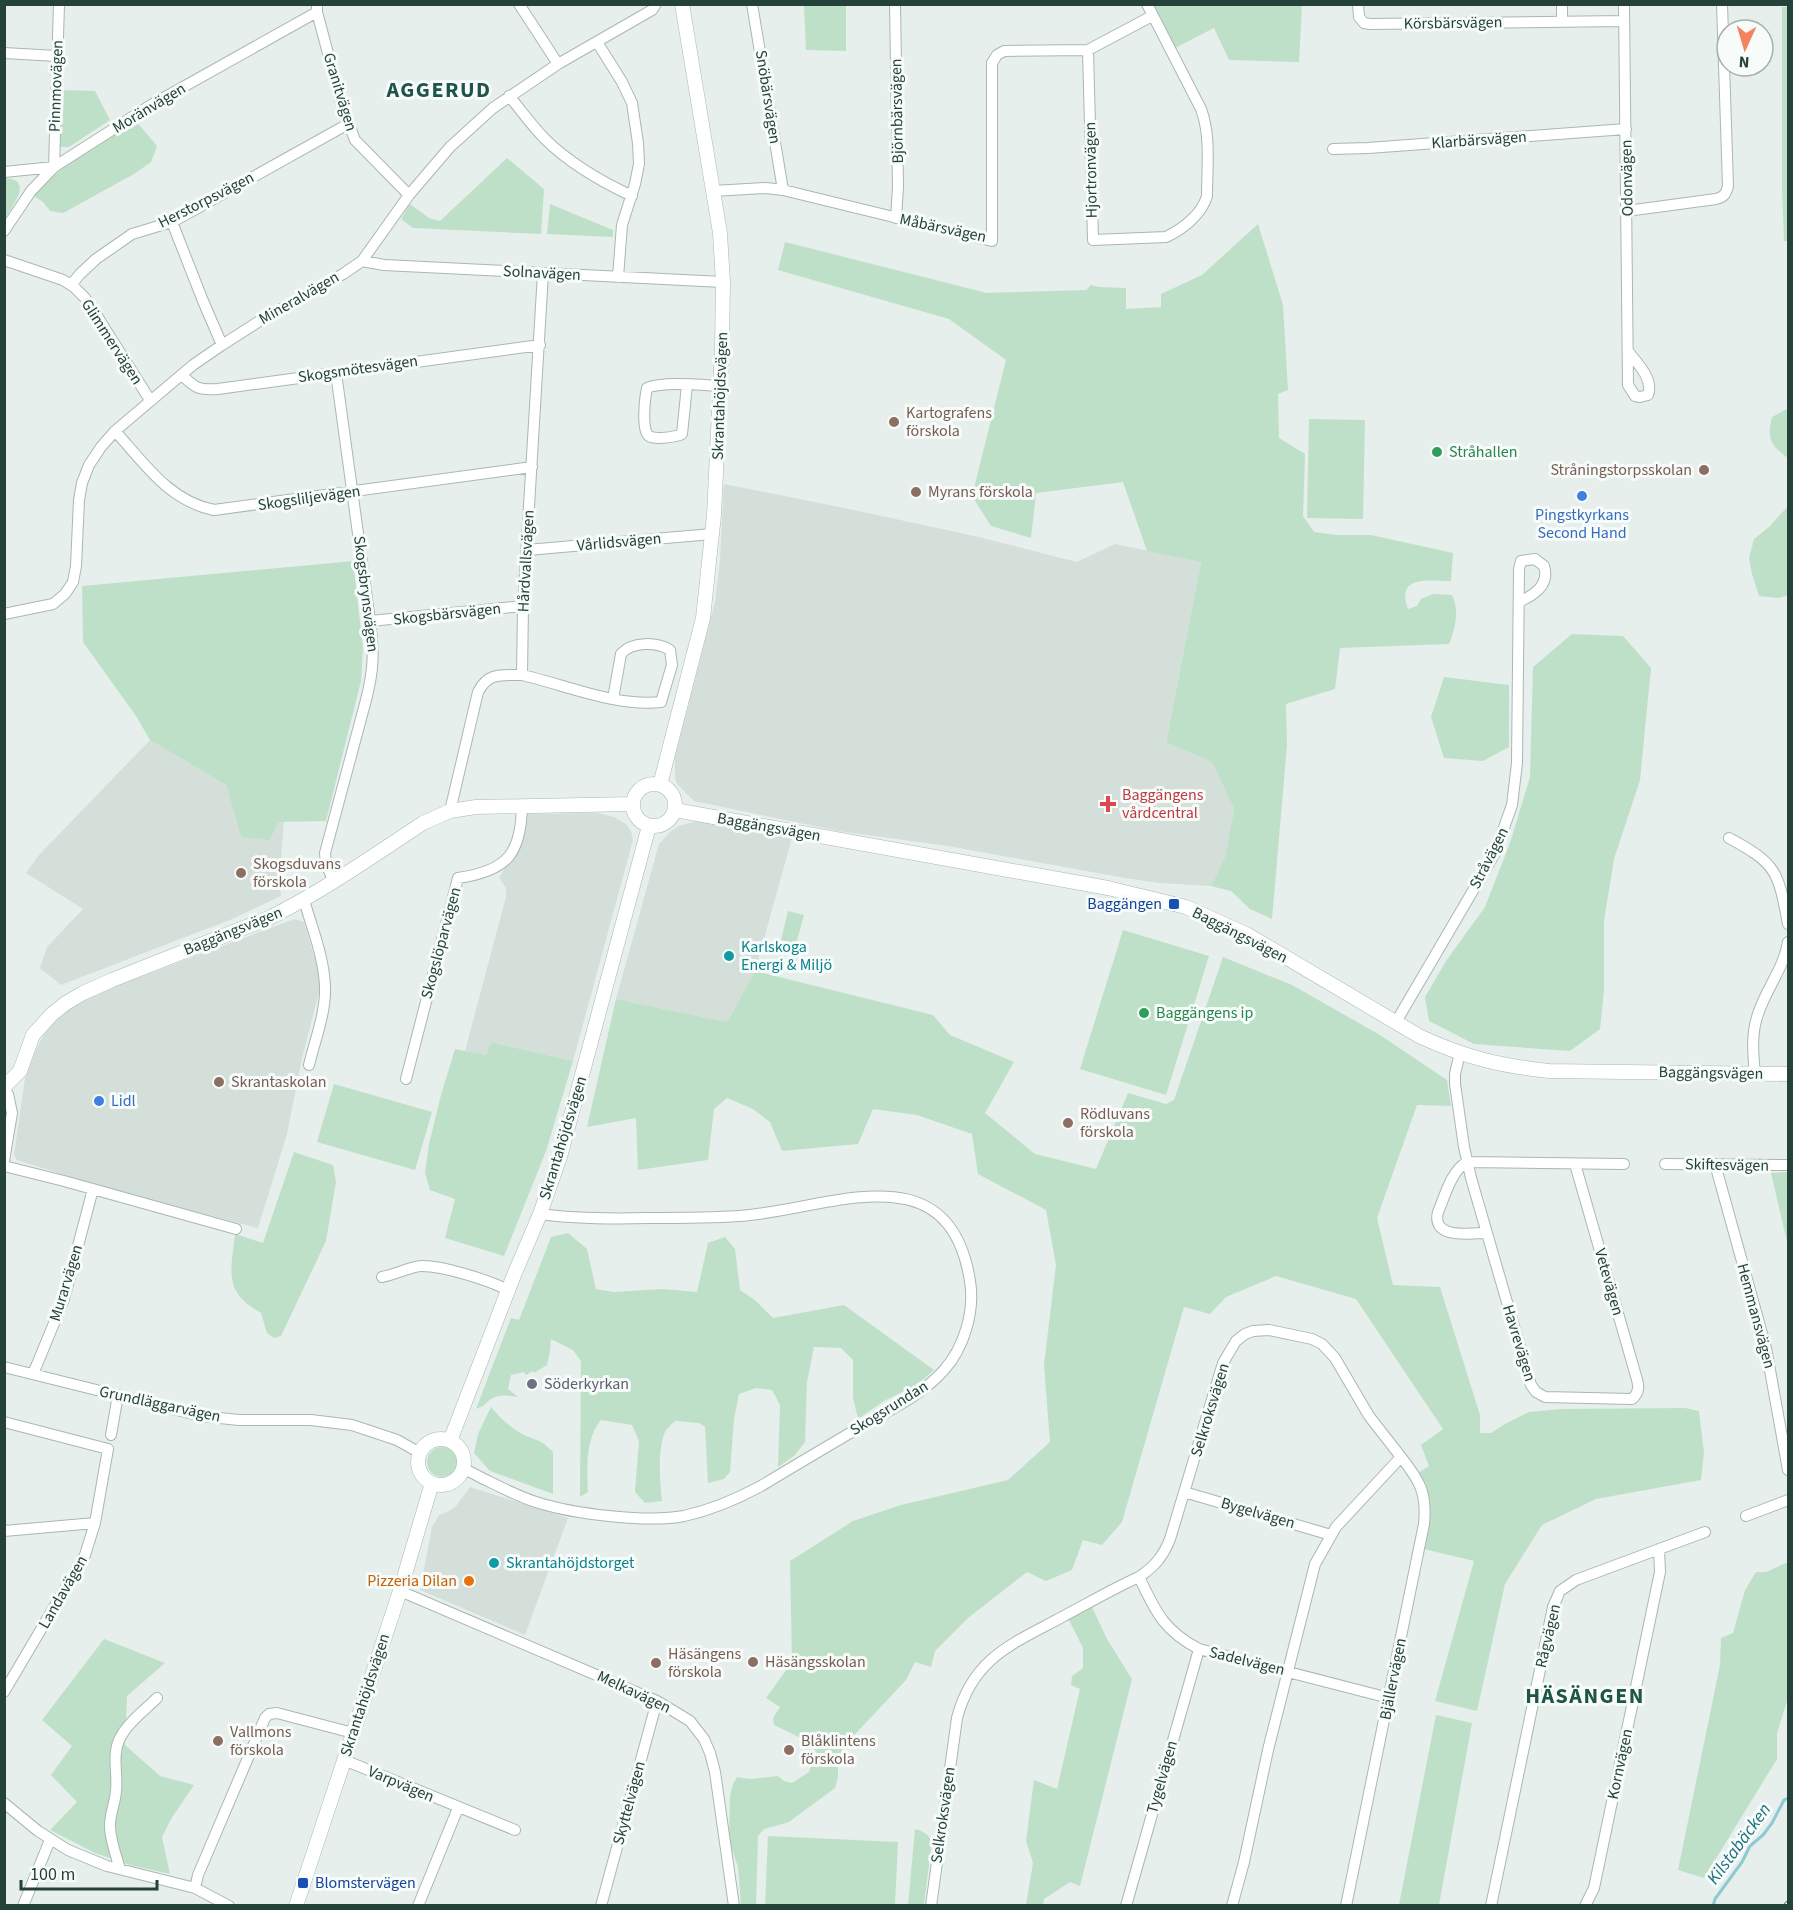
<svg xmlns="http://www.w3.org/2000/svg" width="1793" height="1910" font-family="'Source Sans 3',sans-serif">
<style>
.built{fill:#d4dfda}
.green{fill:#bfe0c8}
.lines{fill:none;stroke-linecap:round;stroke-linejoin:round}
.stream{stroke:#8ec9d4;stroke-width:3}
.minor-casing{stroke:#a8b8b2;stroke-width:12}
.tertiary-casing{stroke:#a8b8b2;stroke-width:15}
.minor{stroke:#fff;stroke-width:10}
.tertiary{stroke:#fff;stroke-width:14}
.rail-casing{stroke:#5f7d75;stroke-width:5}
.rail{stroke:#f7fbf9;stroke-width:3;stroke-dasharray:9;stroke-linecap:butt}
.education-dot{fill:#8d6e63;stroke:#f7fbf9;stroke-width:2}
.leisure-dot{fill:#2e9e5b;stroke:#f7fbf9;stroke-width:2}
.shop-dot{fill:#3f7fe0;stroke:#f7fbf9;stroke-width:2}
.health-dot{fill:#e0444e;stroke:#f7fbf9;stroke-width:2}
.transit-dot{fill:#1a4fb4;stroke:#f7fbf9;stroke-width:2}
.culture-dot{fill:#0f9aa8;stroke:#f7fbf9;stroke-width:2}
.worship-dot{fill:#6b7280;stroke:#f7fbf9;stroke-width:2}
.food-dot{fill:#e8710a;stroke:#f7fbf9;stroke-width:2}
.labels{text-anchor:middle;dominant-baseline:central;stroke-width:6;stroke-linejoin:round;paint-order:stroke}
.street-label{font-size:16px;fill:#24423a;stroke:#f7fbf9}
.education-label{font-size:16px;fill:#785e54;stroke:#f7fbf9;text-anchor:start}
.leisure-label{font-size:16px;fill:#27864d;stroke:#f7fbf9;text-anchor:start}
.shop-label{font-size:16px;fill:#366cbe;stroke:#f7fbf9}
.health-label{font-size:16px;fill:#be3a42;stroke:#f7fbf9;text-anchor:start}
.transit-label{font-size:16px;fill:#164399;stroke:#f7fbf9;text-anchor:end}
.culture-label{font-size:16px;fill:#0d838f;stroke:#f7fbf9;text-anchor:start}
.worship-label{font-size:16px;fill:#5b616d;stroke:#f7fbf9;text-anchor:start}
.food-label{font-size:16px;fill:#c56008;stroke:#f7fbf9;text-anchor:end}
.water-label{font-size:18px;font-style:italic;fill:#1c6f80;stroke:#f7fbf9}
.district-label{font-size:22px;font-weight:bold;letter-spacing:1.5px;fill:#1f5548;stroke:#f7fbf9}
</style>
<rect width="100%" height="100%" fill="#e6efeb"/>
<path class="built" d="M724 484 854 510 974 536 1077 562 1115 544 1201 562 1166 741 1212 762 1234 809 1225 857 1211 886 1159 883 1125 878 948 846 838 831 694 801 677 784 675 777V757L715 602 720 560Z
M150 740 226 785 241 837 278 822 284 821 279 881 281 896 232 919 61 985 40 968 47 947 83 909 26 873 39 855Z
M598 813 614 817 626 824 631 831 633 840 573 1061 491 1042 486 1055 465 1051 506 897V888L499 878 505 868 516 855 525 833 528 814Z
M697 821 792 838 755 971 727 1022 616 999 659 844 671 831 679 826Z
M294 919 304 922 319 973V992L302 1058 287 1134 258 1228 103 1187 17 1160 14 1155 25 1078 34 1054 46 1030 66 1011 82 999Z
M470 1487 568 1518 525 1635 420 1590 432 1527 439 1515 451 1510 456 1506Z"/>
<path class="green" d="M804 5H846V51L806 50Z
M1154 5H1302L1299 62 1229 60 1214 28 1175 48Z
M1782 7H1788V241H1784L1782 189Z
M59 90 95 91 110 120 69 147H61L59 143Z
M136 121 157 146 151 162 134 174 63 213 50 211 43 202 34 196C62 163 100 144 136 121Z
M507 158 544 189 541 234 413 228 401 219 410 204 429 218 440 221Z
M5 178C34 180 13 204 5 218Z
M550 204 613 230V237L547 234Z
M1258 224 1283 305 1288 390 1278 394 1279 438 1305 454 1303 516 1314 532 1338 535H1371L1453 553 1451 581C1430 581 1395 574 1408 609L1417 606 1421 599 1433 594 1452 595C1460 611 1455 629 1449 644L1340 648 1335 689 1286 704 1287 745 1272 919 1250 909 1231 891 1211 886 1225 857 1234 809 1212 762 1166 742 1201 562 1147 551 1123 482 1036 493 1031 538 991 526 972 496 1006 360 949 319 778 270 785 242 987 293 1086 290 1091 285 1099 287 1126 288V309L1161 307V294L1202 275Z
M1785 410H1788V458C1770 445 1767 439 1772 417Z
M1309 419 1365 420 1363 519 1307 518Z
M1788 506V595L1779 598 1759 596 1752 574 1749 558 1754 539 1769 527Z
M353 561 363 648 361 681 326 821 278 822 270 840 241 837 226 785 150 740 136 716 83 642 82 586Z
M1572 634 1623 636 1651 668 1640 780 1614 859 1604 921V991L1600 1029 1570 1051 1474 1044 1429 1021 1425 997 1446 961 1485 907 1510 843 1530 777 1533 667Z
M1444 677 1509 685V747L1483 761 1444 758 1431 717Z
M788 911 804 915 796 944 781 940Z
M1123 930 1209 956 1166 1095 1080 1069Z
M1223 957 1292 985 1380 1035 1447 1080 1451 1106 1417 1105 1377 1218 1393 1285 1440 1287 1480 1415V1433H1491L1503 1425 1529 1412 1561 1409 1685 1408 1699 1411 1704 1453 1701 1480 1596 1499 1542 1525 1505 1584 1477 1711 1435 1701 1474 1561 1424 1549 1430 1499 1418 1473 1429 1466 1421 1445 1443 1429 1356 1299 1276 1276 1226 1297 1210 1314 1184 1307 1122 1522 1102 1545 1083 1540 1072 1570 1046 1581 1027 1572 968 1618 935 1651 931 1667 915 1662 906 1680 844 1746 838 1759V1777L835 1788 789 1822 764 1829 758 1836 756 1905H741L738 1867 729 1841 730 1796 733 1784 737 1777 749 1779 778 1776 784 1781 792 1783 809 1772 817 1752 803 1739 774 1725 773 1718 780 1707 766 1698 792 1662 790 1561 853 1521 901 1505 1008 1480 1050 1442 1044 1365 1056 1265 1046 1210 978 1174 972 1134 917 1115 873 1109 858 1144 782 1151 770 1122 753 1109 727 1098 714 1109 708 1160 638 1170 636 1118 587 1127 616 999 727 1022 755 971 933 1015 950 1035 1014 1062 985 1113 1035 1154 1096 1169 1128 1093 1166 1104 1174 1100Z
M491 1042 573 1061 546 1151 504 1256 445 1238 455 1199 430 1190 425 1173 429 1144 441 1095 455 1049 486 1055Z
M334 1084 432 1112 415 1170 317 1142Z
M294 1152 333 1165 336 1182 326 1241 281 1336 274 1338 267 1333 261 1313C223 1292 231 1272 235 1234L263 1243Z
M1788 1172V1246L1771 1173Z
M568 1233 587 1249 596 1289 614 1292 663 1289 697 1292 708 1243 725 1237 735 1249 740 1290 756 1301 773 1318 844 1305 934 1370 917 1385 884 1401 858 1419 853 1398V1360L841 1348 814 1347 807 1382 805 1442 794 1456 778 1467 780 1405 772 1390 756 1388 739 1394 734 1419 730 1472 724 1479 708 1483 705 1427 699 1423 675 1421C672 1424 667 1428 665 1432 657 1451 660 1481 662 1501L645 1503 635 1492 639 1441 632 1425 601 1420C585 1439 587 1469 588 1492L580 1497 581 1361 573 1350 551 1339 550 1351 547 1365 534 1373 533 1371 526 1375 524 1372 511 1375 508 1389 518 1397C510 1396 501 1394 493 1398 487 1401 484 1407 476 1409L511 1318 519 1320 551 1237Z
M491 1407C501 1419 511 1428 524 1435 540 1442 540 1439 553 1452V1494L490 1471 474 1453 478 1434Z
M427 1462a15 15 0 1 1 30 0a15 15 0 1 1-30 0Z
M1788 1562V1698L1777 1733V1759L1704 1878 1678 1870 1720 1665 1721 1638 1733 1633 1745 1590 1756 1572H1766Z
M1092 1607 1107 1639 1132 1679 1080 1886 1070 1882 1044 1899 1043 1905H1026L1033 1863 1026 1841 1034 1780 1057 1789 1080 1689 1071 1685 1072 1676 1083 1668V1648L1069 1620Z
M104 1639 165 1663 127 1696 125 1745 160 1776 194 1785 171 1819 162 1837 170 1874 130 1865 95 1853 50 1830 77 1802 51 1775 72 1746 42 1720Z
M1436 1715 1472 1723 1439 1905H1399Z
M915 1829C923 1831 929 1834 932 1842L924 1905H908Z
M768 1836 898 1842 895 1905H765Z"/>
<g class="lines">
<path class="stream" d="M1713 1906 1715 1899 1742 1862 1750 1846 1763 1835 1772 1823 1784 1800 1788 1798"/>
<g class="minor-casing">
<path id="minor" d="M317 4V12L342 106 355 140 409 195
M519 4 558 64
M752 4 783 190
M895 4 898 187 896 218
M1358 4 1359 17 1364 23 1370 24 1624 21
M1562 4V21
M1624 4 1628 385 1635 396 1640 397 1648 395C1654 379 1637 363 1628 351
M597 42 622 82 632 103 638 143 639 164 635 184 622 225 618 277
M1088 50 1093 240 1166 237C1183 229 1202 214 1207 196 1207 167 1211 136 1201 109L1147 4
M4 53 57 56
M509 96C521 110 532 126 545 139 570 164 600 181 632 196
M1333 149 1368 148 1626 129
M4 172 54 167 59 4
M713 191 766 188 783 190 992 241V63L997 55 1004 51 1088 50 1152 16
M1627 211 1716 199C1724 197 1726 194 1728 186L1722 4
M172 222 203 301 222 345
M4 231 31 191 54 167 151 105 317 12
M4 260 63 280 74 287 85 298 95 313 150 400
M362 261 384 265 723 282
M71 285 80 274 96 259 132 234 172 222 194 210 348 124
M182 375C196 389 199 390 218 389L540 345
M687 385 682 434C676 437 655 440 649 436 641 431 645 397 647 388 663 381 702 385 721 386
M115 431C145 464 169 501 214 510L532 467
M527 550 712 534
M4 614 53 604 65 594 73 582 76 566 79 500 82 483 89 465 101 447 115 431 193 365 222 345 258 322 343 274 362 261 409 195 450 147 493 108 558 64 652 10 656 4
M370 621 523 606
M522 675C566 685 616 707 661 702L672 665 670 650C657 642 632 641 621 654L613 699
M450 811 478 692C488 672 502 675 522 675L523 606 543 273
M1729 838C1777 864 1778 871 1788 924
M334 882 326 864 325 853 366 700C374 669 374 652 370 621L336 373
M304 900C312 928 324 957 325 987 326 1012 315 1040 309 1065
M1396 1022 1495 853 1512 805 1517 763 1519 569 1521 561 1535 559 1544 566C1550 585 1534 595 1519 602
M1460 1053 1455 1074V1084L1464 1147 1471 1178 1531 1385 1536 1392 1545 1397 1632 1399C1640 1392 1639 1386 1636 1376L1575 1164
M1755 1074C1753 1053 1751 1034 1758 1014 1766 989 1784 968 1788 942
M406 1079 458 878C507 871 521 854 522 806
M4 1092 8 1094 12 1113 4 1161
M1665 1164 1788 1165
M1715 1164 1766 1348 1788 1470
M4 1166 64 1181 236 1229
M1487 1233C1471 1233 1431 1240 1438 1212 1445 1196 1451 1171 1467 1162L1624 1164
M382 1277C394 1275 412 1266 422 1266 444 1266 488 1280 508 1290
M4 1367 201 1416 239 1420H311L352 1425 397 1440 420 1453
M33 1374 64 1299 93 1189
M4 1422 108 1449 95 1523 85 1555 4 1692
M111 1435 118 1395
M463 1469C472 1472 479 1477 488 1481 504 1489 522 1498 539 1503 575 1514 647 1523 684 1516 711 1510 737 1499 761 1486 794 1466 828 1446 862 1426 890 1410 922 1395 944 1370 964 1348 975 1311 970 1281 949 1147 825 1211 739 1216 709 1218 678 1218 648 1218 612 1219 576 1219 540 1214
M1184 1492 1331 1535
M1746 1516 1788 1500
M4 1531 95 1523
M1139 1577C1156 1612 1163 1630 1199 1649L1389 1698
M400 1591 657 1701 690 1721 704 1739 710 1753 715 1772 734 1906
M344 1760 515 1830
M4 1803 38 1831 68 1850 107 1866 195 1888 229 1906
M120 1869C116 1856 111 1842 110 1828 109 1816 115 1804 116 1791 118 1775 112 1756 119 1740 127 1723 144 1711 157 1698
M195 1888 198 1875 265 1718 269 1714 277 1713 353 1733
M23 1906 50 1840
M418 1906 458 1808
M601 1906 657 1701
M931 1906 957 1718C973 1658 1012 1644 1062 1617 1087 1604 1112 1589 1139 1577 1154 1567 1163 1557 1170 1539L1223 1363 1236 1341 1245 1334 1253 1331 1269 1330 1312 1339 1322 1344 1335 1358 1369 1416 1401 1457 1336 1527 1315 1564 1268 1750 1244 1862 1232 1906
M1126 1906 1199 1649
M1346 1906 1424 1524C1427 1493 1420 1481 1401 1457
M1491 1906 1553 1607 1560 1591 1576 1580 1705 1532
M1585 1906 1594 1888 1660 1572 1659 1549"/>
</g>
<g class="tertiary-casing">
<path id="tertiary" d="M633 805a21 21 0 1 1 42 0a21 21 0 1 1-42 0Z
M660 785 703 618 714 515 722 348 723 282 720 233 682 4
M675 810 1108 888 1186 907 1248 935 1419 1036C1464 1057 1500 1066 1549 1071L1788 1074
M4 1087 20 1071 33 1035 52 1014 66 1003 83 993 112 980 269 918C323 891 373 856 423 823L450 811 476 807 633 804
M418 1462a23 23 0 1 1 46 0a23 23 0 1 1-46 0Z
M450 1441 514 1275 540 1214 560 1157 649 826
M296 1906 400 1591 432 1483"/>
</g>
<use href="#minor" class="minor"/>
<use href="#tertiary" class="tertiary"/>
<g class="rail-casing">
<path id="rail" d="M1785 1906 1788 1903"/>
</g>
<use href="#rail" class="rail"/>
</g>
<g class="education-dot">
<circle cx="894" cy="422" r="6"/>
<circle cx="1704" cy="470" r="6"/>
<circle cx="916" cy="492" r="6"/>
<circle cx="241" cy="873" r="6"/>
<circle cx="219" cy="1082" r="6"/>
<circle cx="1068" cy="1123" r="6"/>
<circle cx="753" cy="1662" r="6"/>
<circle cx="656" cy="1663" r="6"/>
<circle cx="218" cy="1741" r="6"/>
<circle cx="789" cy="1750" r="6"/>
</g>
<g class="leisure-dot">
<circle cx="1437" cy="452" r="6"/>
<circle cx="1144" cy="1013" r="6"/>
</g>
<g class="shop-dot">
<circle cx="1582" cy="496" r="6"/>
<circle cx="99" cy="1101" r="6"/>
</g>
<path class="health-dot" d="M1105 795h6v6h6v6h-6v6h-6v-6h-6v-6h6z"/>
<g class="transit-dot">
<rect x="1168" y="898" width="12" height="12" rx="3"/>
<rect x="297" y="1877" width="12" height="12" rx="3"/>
</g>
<g class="culture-dot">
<circle cx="729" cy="956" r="6"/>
<circle cx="494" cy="1563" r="6"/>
</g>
<circle class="worship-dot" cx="532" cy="1384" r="6"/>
<circle class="food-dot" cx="469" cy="1581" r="6"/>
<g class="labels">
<g class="street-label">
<text transform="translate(1453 23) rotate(-1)">Körsbärsvägen</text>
<text transform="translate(56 86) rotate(-88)">Pinnmovägen</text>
<text transform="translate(340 92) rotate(73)">Granitvägen</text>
<text transform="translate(768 97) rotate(81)">Snöbärsvägen</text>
<text transform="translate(149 108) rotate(-31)">Moränvägen</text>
<text transform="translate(897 111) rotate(-91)">Björnbärsvägen</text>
<text transform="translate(1479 140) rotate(-4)">Klarbärsvägen</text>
<text transform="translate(1091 170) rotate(-91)">Hjortronvägen</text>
<text transform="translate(1627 178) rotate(-91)">Odonvägen</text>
<text transform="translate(206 200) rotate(-27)">Herstorpsvägen</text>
<text transform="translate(943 228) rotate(12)">Måbärsvägen</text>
<text transform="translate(542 273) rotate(3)">Solnavägen</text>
<text transform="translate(299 298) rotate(-30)">Mineralvägen</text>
<text transform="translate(112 342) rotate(57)">Glimmervägen</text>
<text transform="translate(358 369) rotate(-8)">Skogsmötesvägen</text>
<text transform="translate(720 396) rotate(-88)">Skrantahöjdsvägen</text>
<text transform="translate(309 498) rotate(-8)">Skogsliljevägen</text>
<text transform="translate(619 542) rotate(-5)">Vårlidsvägen</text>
<text transform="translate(526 561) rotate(-87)">Hårdvallsvägen</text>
<text transform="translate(366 594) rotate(83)">Skogsbrynsvägen</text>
<text transform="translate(447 614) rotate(-6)">Skogsbärsvägen</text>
<text transform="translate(769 827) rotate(10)">Baggängsvägen</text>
<text transform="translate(1489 858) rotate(-63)">Stråvägen</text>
<text transform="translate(233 931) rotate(-22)">Baggängsvägen</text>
<text transform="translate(1240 935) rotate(27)">Baggängsvägen</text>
<text transform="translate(441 943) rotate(-75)">Skogslöparvägen</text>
<text transform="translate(1711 1073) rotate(1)">Baggängsvägen</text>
<text transform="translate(563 1138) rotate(-73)">Skrantahöjdsvägen</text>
<text transform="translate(1727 1165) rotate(1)">Skiftesvägen</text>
<text transform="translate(1609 1282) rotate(74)">Vetevägen</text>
<text transform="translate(66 1283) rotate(-73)">Murarvägen</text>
<text transform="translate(1756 1316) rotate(75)">Hemmansvägen</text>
<text transform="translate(1519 1343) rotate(73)">Havrevägen</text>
<text transform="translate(160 1404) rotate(12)">Grundläggarvägen</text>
<text transform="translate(889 1408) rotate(-32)">Skogsrundan</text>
<text transform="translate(1210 1410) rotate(-73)">Selkroksvägen</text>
<text transform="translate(1258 1513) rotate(16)">Bygelvägen</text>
<text transform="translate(63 1592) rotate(-60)">Landavägen</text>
<text transform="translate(1548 1636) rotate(-77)">Rågvägen</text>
<text transform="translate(1247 1661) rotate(14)">Sadelvägen</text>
<text transform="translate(1393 1679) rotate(-79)">Bjällervägen</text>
<text transform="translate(634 1692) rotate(25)">Melkavägen</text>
<text transform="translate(365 1695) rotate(-72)">Skrantahöjdsvägen</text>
<text transform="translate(1620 1764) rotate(-78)">Kornvägen</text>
<text transform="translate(1162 1777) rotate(-74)">Tygelvägen</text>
<text transform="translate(401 1784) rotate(23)">Varpvägen</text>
<text transform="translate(629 1803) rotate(-75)">Skyttelvägen</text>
<text transform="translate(943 1815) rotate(-82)">Selkroksvägen</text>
</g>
<g class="education-label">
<text x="906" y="413">Kartografens<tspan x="906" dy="18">förskola</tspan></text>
<text x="1692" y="470" text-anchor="end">Stråningstorpsskolan</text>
<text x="928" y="492">Myrans förskola</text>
<text x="253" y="864">Skogsduvans<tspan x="253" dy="18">förskola</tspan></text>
<text x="231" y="1082">Skrantaskolan</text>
<text x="1080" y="1114">Rödluvans<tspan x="1080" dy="18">förskola</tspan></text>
<text x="668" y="1654">Häsängens<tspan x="668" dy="18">förskola</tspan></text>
<text x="765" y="1662">Häsängsskolan</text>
<text x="230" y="1732">Vallmons<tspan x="230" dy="18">förskola</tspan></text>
<text x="801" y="1741">Blåklintens<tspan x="801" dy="18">förskola</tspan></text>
</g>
<g class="leisure-label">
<text x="1449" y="452">Stråhallen</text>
<text x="1156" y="1013">Baggängens ip</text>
</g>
<g class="shop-label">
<text x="1582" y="515">Pingstkyrkans<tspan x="1582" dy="18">Second Hand</tspan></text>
<text x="111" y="1101" text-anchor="start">Lidl</text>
</g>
<g class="health-label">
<text x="1122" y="795">Baggängens<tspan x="1122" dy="18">vårdcentral</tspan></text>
</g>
<g class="transit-label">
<text x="1162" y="904">Baggängen</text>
<text x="315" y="1883" text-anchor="start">Blomstervägen</text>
</g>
<g class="culture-label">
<text x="741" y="947">Karlskoga<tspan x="741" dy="18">Energi &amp; Miljö</tspan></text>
<text x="506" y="1563">Skrantahöjdstorget</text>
</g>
<g class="worship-label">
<text x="544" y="1384">Söderkyrkan</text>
</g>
<g class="food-label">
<text x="457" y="1581">Pizzeria Dilan</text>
</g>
<g class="water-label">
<text transform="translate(1739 1844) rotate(-54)">Kilstabäcken</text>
</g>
<g class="district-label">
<text x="439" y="90">AGGERUD</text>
<text x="1585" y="1696">HÄSÄNGEN</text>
</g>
</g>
<rect width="1793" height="1910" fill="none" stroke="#24423a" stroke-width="12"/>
<g transform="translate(1745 48) rotate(184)"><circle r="28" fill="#f7fbf9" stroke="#a3b1ad" stroke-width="1.5"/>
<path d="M0-4.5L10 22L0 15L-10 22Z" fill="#f4845f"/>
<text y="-9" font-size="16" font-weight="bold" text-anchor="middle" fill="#24423a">N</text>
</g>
<path d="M21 1880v9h136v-9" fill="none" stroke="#24423a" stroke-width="3"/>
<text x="30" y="1880" font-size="18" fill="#24423a" stroke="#f7fbf9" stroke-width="4.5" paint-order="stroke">100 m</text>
</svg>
